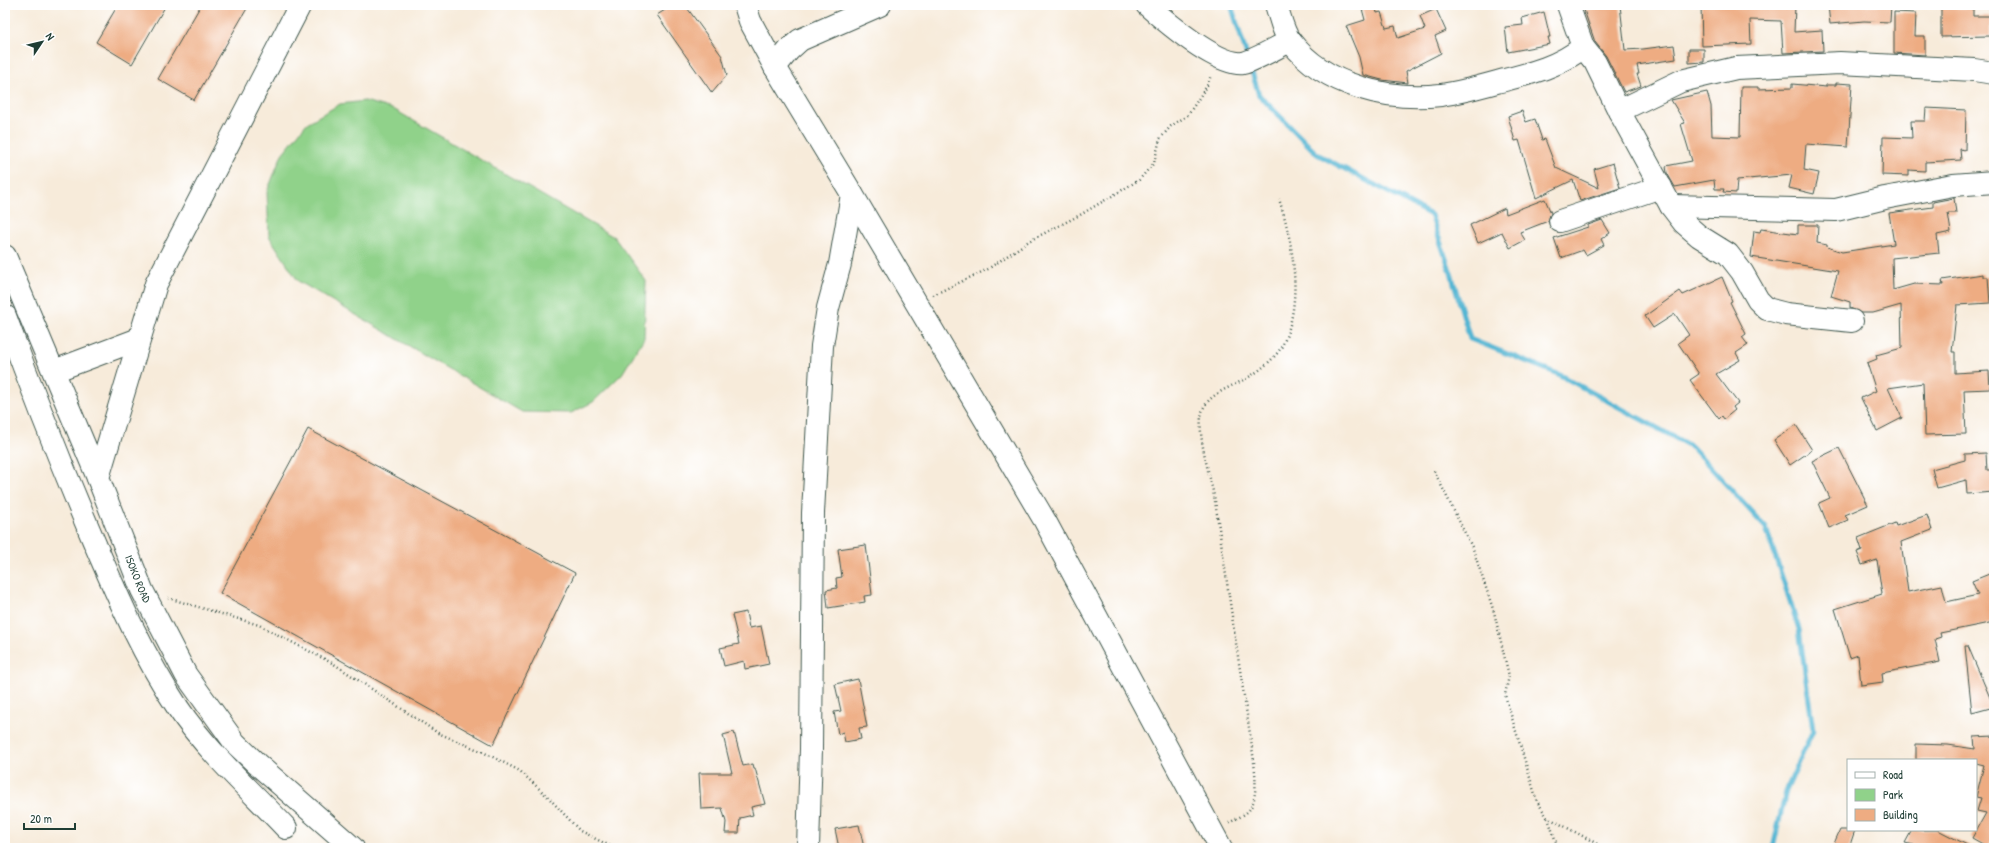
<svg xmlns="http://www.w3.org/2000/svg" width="1999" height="853" font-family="'Patrick Hand',sans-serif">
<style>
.green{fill:#90d28a;stroke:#58885f}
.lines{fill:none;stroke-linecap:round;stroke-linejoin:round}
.stream{stroke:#54b6d3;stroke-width:5}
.building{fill:#eeac82}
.minor-casing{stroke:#3f574d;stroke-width:24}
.path{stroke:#3f574d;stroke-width:2.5;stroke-dasharray:1 3;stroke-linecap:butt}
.minor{stroke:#fff;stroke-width:22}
.labels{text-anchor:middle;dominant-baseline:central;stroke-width:3;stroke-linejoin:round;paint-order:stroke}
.street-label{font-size:11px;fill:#1f3d34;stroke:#fff}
</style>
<rect width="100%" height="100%" fill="#fff"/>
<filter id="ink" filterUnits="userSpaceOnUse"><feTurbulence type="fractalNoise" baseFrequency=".025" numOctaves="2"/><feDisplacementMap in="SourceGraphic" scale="8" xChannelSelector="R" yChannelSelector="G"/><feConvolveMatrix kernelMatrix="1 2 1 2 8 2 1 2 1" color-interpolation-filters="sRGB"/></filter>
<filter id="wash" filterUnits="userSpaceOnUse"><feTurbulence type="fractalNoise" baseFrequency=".012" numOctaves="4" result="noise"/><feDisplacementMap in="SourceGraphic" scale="16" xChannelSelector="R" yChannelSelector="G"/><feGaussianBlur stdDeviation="0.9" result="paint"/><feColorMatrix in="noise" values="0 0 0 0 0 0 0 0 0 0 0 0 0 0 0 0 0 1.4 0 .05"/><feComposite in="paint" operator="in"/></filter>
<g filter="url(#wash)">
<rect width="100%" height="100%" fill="#f7ebda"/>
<path class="green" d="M365 101 395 110 614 237 646 281 644 338 622 374 593 402 571 413 522 412 298 281 269 236 267 192 282 154 307 123 340 104Z"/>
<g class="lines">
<path class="stream" d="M1231 5 1247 56
M1250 66 1259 95 1317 154 1431 215 1451 273 1470 339 1558 374 1692 447 1766 528 1799 629 1813 730 1786 791 1773 848"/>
</g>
<g id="blocks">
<path class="building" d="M118 5H166L132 64 96 42Z
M201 5H249L194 100 158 79Z
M673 5H685L722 56 727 75 712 93 657 15Z
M1361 5H1375L1377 13 1381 12 1386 28 1395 26 1398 38 1425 29 1420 16 1436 9 1446 31 1435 36 1441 53 1406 71 1408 83 1382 80 1363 75 1359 57 1346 26 1365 20Z
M1607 5H1620L1625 50 1643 49 1674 45 1676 59 1637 65 1639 74H1637L1641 86 1624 92 1606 56 1595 42 1584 10Z
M1701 5H1795L1794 32 1822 30 1823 51 1783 53 1781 21 1750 20 1751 44 1702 46Z
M1828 5H1891L1890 22 1864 21 1830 24Z
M1941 8H1973V16H1990V36L1941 37Z
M1544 12 1550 37H1548L1550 44 1508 52 1505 27 1523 25 1522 18Z
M1894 12 1916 13 1915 36H1925V55L1894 53Z
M1689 49H1704V62L1689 63Z
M1836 83 1852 84 1848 147 1806 144 1804 170 1819 173 1814 194 1789 188 1792 175 1737 180 1736 193 1723 192 1724 189H1715L1714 180 1675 187 1667 173 1666 166 1692 161 1681 124 1685 123 1671 100 1707 92 1711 106 1712 136 1740 137 1741 87H1758V89L1792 88V84L1826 87V85H1836Z
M1926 108 1966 110 1965 150 1960 149 1961 160 1925 162V171L1909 170V176L1882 175 1883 137 1912 138 1911 121H1925Z
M1522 111 1526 122 1535 119 1542 140 1545 139 1556 168 1599 188 1594 169 1613 163 1620 188 1580 201 1573 180 1536 198 1519 140 1515 141 1508 116Z
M1954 198 1956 213H1948L1951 232 1937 235 1939 253 1892 258 1893 290 1914 284 1943 285 1942 280 1983 274V277H1988L1990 303 1957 305 1952 352H1955V373L1989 371 1990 389 1964 390 1966 434 1925 435 1923 383 1888 388 1902 418 1877 431 1861 398 1876 391 1867 363 1877 359 1876 355 1902 348 1901 305 1873 313H1861L1850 308V302L1831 296 1838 271 1751 257 1754 231 1760 232 1761 229 1798 234V225H1818L1817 243 1827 245V247L1842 252 1894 244 1889 213 1933 207V202Z
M1545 199 1551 213 1548 221 1520 232 1525 240 1510 248 1502 232 1478 243 1470 225 1505 208 1506 214Z
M1602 220 1610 233 1601 239 1604 245 1586 255 1583 250 1561 258 1554 238 1588 227V225Z
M1722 277 1732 301 1730 302 1746 334 1742 337 1748 345 1736 353 1740 360 1716 374 1738 403 1733 407 1735 410 1724 419 1722 416 1719 419 1690 380 1699 374 1678 343 1689 335 1675 314 1653 328 1645 316 1680 291 1683 295Z
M1796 425 1812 450 1790 465 1774 440Z
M308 429 575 573 493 745 220 593Z
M1839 448 1868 505 1845 515 1848 520 1829 528 1819 503 1830 498 1812 461Z
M1986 453 1987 470H1994V492L1967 494 1966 480 1937 488 1932 469 1965 460V454Z
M1927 515 1932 530 1901 542 1908 592 1942 585 1946 602 1978 595 1972 581 1994 572V622L1940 633 1941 637 1935 639 1940 662 1882 673 1883 682 1861 685 1858 655 1850 658 1835 609 1882 594 1877 560 1862 565 1857 552 1862 550 1858 538 1895 523 1896 526Z
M866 545 872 595 864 596 865 602 828 608 826 590 837 588 836 578 842 577 838 549Z
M746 612 749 628 761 626 769 664 745 669 744 661 724 666 720 648 739 644 732 615Z
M1965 646H1968L1994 707 1972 713Z
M858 679 867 727 859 728 861 739 845 742 843 732 838 734 834 712 841 711 835 684Z
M734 732 743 766 753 764 754 768H755L765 804 751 807 753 815 740 818 739 833H725L726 822 722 808 701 809 699 773H732L723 735Z
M1994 736V836L1988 847 1972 838 1986 813 1977 811 1981 798 1976 797 1984 765 1976 763V760H1916V744L1948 745 1975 749 1974 737Z
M859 825 864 848H839L835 829Z
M1840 830H1855L1849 848H1832Z
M1912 830H1938L1973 848H1913L1914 845 1905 843Z"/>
</g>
</g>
<g filter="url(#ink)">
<use href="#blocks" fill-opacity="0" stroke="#3f574d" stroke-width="1"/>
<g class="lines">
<g class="minor-casing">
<g id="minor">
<path d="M745 5 750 21 775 67 852 194 1045 521 1221 848"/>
<path d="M1147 5C1165 21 1217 66 1243 63 1254 61 1279 46 1290 41"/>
<path d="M1276 5C1280 16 1283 33 1291 42 1325 86 1388 101 1441 95 1460 92 1479 87 1497 82 1528 74 1559 67 1583 47"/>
<path d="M1568 5 1583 47 1595 62 1619 111 1671 206 1684 223 1699 236 1728 254 1742 272 1758 300 1767 309 1786 314 1852 321"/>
<path d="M775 67 789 50 800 40 880 5"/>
<path d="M1619 111 1681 81 1736 68 1840 63 1974 70 1994 73"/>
<path d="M1671 206 1836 210 1885 198 1953 185 1994 182"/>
<path d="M1560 221 1661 187"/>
<path id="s1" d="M5 256 98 478 142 590 186 675 235 743 257 764 353 848"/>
<path d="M5 316C33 393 63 469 95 544 119 600 144 657 178 708 206 750 251 791 286 828"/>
<path d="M54 371 139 339"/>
<path d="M98 478 156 284 300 5"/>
<path d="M808 848 811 749 813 513 822 346 828 308 840 264 852 194"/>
</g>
</g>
<path class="path" d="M933 295 988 269 1029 241 1080 215 1139 180 1154 163 1160 139 1171 126 1188 115 1208 84 1211 75
M1434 471 1473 549 1494 612 1509 676 1505 695 1537 801 1547 817 1605 848
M168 598 259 625 334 664 438 733 483 752 520 771 548 797 580 831 614 848
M1548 818 1558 848
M1229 823C1235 819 1244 816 1249 810 1261 796 1253 757 1251 740 1238 660 1227 581 1215 501 1211 478 1196 434 1202 412 1208 392 1236 386 1252 375 1262 369 1276 357 1282 346 1304 303 1293 242 1279 199"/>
<use href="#minor" class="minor"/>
</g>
</g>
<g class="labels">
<g class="street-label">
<text stroke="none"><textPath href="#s1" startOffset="349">ISOKO ROAD</textPath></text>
</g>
</g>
<rect width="1999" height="853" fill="none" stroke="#fff" stroke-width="20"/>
<rect x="1847" y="759" width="130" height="72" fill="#ffffff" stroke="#a5b1ae"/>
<rect x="1855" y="772" width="20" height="6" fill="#ffffff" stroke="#a5b1ae"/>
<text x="1883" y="779" font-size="12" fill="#1f3d34">Road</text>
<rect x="1855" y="789" width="20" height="12" fill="#90d28a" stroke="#a5b1ae"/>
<text x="1883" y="799" font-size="12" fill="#1f3d34">Park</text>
<rect x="1855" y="809" width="20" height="12" fill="#eeac82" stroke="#a5b1ae"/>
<text x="1883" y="819" font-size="12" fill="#1f3d34">Building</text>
<g transform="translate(42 42) rotate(55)" stroke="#ffffff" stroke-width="3" paint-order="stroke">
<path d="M0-3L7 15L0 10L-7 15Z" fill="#1f3d34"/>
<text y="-6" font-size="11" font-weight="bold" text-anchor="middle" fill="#1f3d34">N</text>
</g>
<path d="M24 823v6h51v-6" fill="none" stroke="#1f3d34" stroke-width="2"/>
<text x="30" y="823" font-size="12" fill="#1f3d34" stroke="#ffffff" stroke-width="3" paint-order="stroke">20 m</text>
</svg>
